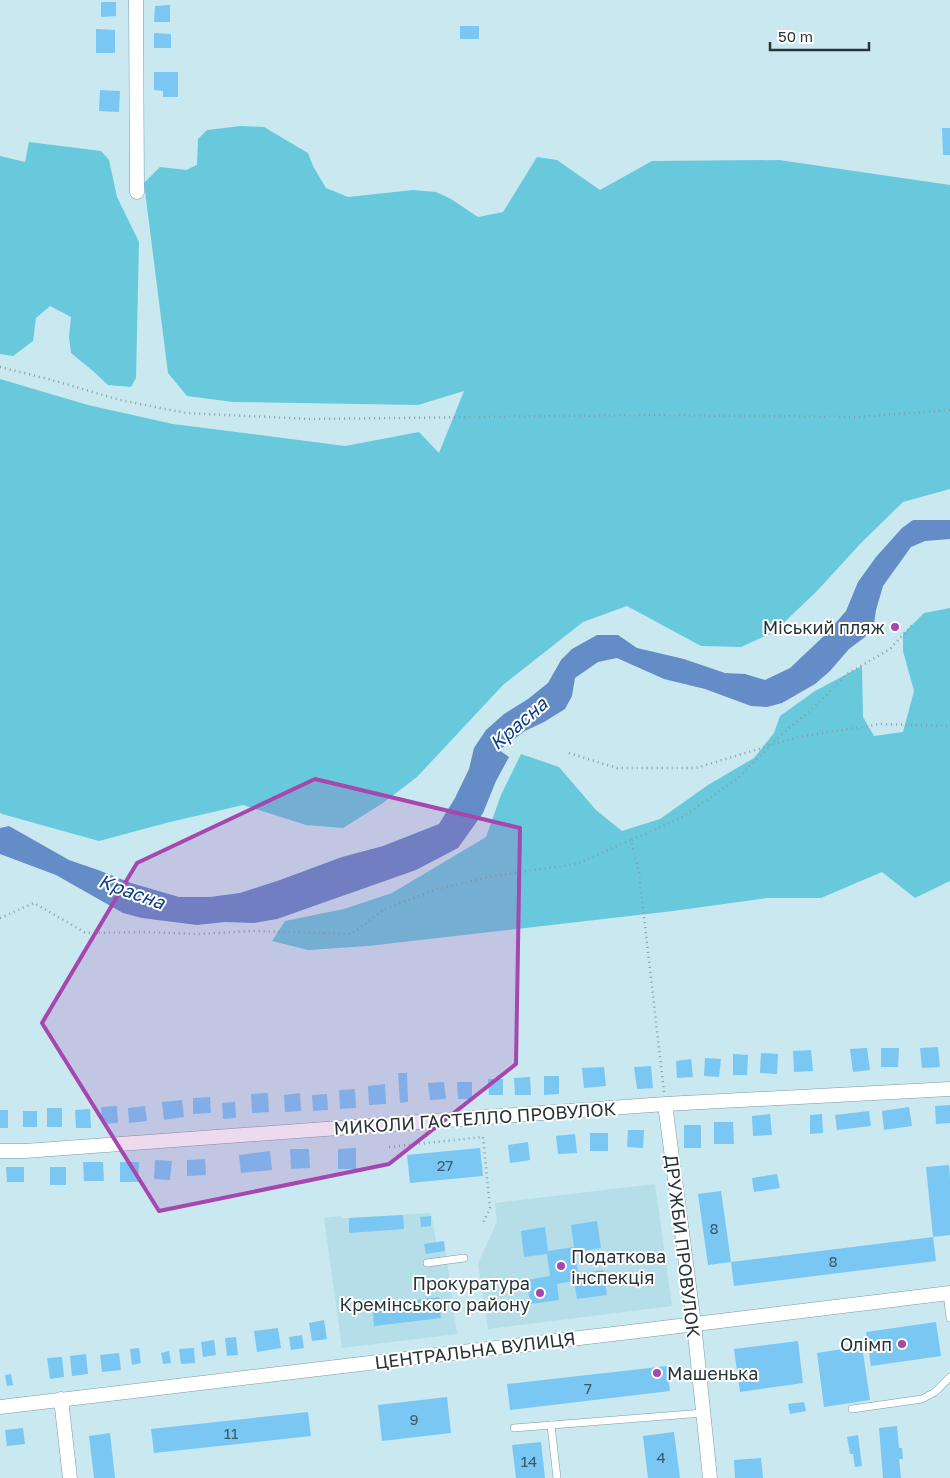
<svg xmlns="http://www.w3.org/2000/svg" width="950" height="1478" font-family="'Golos Text',sans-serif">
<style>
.built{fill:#b5dee8}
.green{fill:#68c9dd}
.water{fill:#648cc7}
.building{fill:#7ac7f4}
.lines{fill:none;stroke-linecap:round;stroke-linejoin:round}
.service-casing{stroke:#7d9aa1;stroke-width:8}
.minor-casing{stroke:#7d9aa1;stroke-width:15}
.path{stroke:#879fa5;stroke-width:2.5;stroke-dasharray:1 4;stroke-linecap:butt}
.service{stroke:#fff;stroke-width:7}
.minor{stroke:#fff;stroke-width:14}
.marked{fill:#a646af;fill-opacity:0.2;stroke:#a646af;stroke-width:4;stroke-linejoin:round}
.poi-dot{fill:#a646af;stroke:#fff;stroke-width:2}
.labels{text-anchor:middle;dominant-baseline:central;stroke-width:4;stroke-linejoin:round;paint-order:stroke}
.number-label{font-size:15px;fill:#3c5966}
.poi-label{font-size:18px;fill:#283437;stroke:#fff;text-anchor:end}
.street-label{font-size:18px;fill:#283437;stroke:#fff}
.water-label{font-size:19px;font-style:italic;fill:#0b4086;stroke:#fff}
</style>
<rect width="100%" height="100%" fill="#c9e8f0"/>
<path class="built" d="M655 1184 672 1306 488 1329 478 1263 497 1222 495 1203Z
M431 1213 436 1242 444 1241 457 1334 342 1348 324 1218 341 1216V1218H349Z"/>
<path class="green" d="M241 126 264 127 308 153 313 166 326 188 348 197 413 190 436 192 451 199 478 217 503 212 537 157 557 160 600 190 652 161 779 160 950 185V489L903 502 861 543 817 591 774 632 741 647 701 646 627 606 583 622 503 685 417 777 383 803 343 828 306 825 243 805 166 823 99 841 2 814 0 813V379L88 405 173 424 345 446 419 432 439 453 464 391 418 405 233 402 187 396 168 373 144 183 160 167 186 170 197 165 198 139 207 130Z
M29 142 101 151 109 160 117 197 139 242 136 378 131 387 108 385 93 371 71 353 69 337 71 317 50 306 36 318 33 341 13 356 0 354V156L25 162Z
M950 608V881L915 898 882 872 821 898H767L673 911 368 946 308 950 272 941 285 921 344 909 392 893 486 837 501 795 521 754 559 767 596 810 622 831 660 819 708 785 754 758 774 733 780 716 815 691 862 666 863 717 874 736 903 732 914 691 903 651V634L924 613Z"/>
<path class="water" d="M913 520H950V539L925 541 911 547 883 586 876 610 874 624 865 637 849 649 830 671 815 684 782 703 767 707 751 706 705 689 664 679 617 658 598 662 575 678 572 696 565 709 544 722 525 731 499 750 509 757 496 781 483 813 458 848 416 870 277 919 254 923 225 922 197 925 142 918 123 913 56 875 0 854V828L9 826 69 860 98 870 131 883 179 897H210L240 893 280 880 342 857 383 846 439 824 455 798 469 769 474 748 486 730 504 714 528 699 548 683 561 660 572 649 597 635H618L637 648 684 659 725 673 745 674 765 680 790 668 826 634 846 611 858 582 876 557 902 528Z"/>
<path class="building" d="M101 2H116V16L101 17Z
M170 5V22H154L155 6Z
M460 26H479V39H460Z
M96 29 115 30V53H96Z
M154 33 171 34V48H154Z
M154 72H178V97H163V91L154 90Z
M100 90 120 91 119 112 99 111Z
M942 128H950V155H943Z
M938 1047 940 1067 922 1068 920 1048Z
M867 1048 870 1070 853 1072 850 1049Z
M881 1048H899L898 1067H881Z
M811 1050 813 1071 794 1072 793 1051Z
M761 1053 778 1054 777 1074 760 1073Z
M733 1054 748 1055 747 1075H733Z
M705 1058 721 1059 719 1077 704 1076Z
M691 1059 693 1077 677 1078 676 1061Z
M651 1066 653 1088 637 1089 634 1067Z
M604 1067 606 1086 584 1088 582 1068Z
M398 1073H407L408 1102 400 1103Z
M544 1076H559V1094L544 1095Z
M530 1077 531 1095H515L514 1078Z
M488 1079H503V1095H489Z
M444 1082 446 1099 430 1100 428 1083Z
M457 1082H472V1099H458Z
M385 1084 386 1104 369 1105 368 1086Z
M355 1089 356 1108 340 1109 339 1090Z
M268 1093 269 1112 252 1113 251 1094Z
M300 1093 301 1111 285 1112 284 1095Z
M327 1094 328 1110 313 1111 312 1095Z
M210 1097 211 1113 193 1114V1098Z
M182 1100 184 1117 164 1120 162 1102Z
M235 1102 236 1118 223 1119 222 1103Z
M950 1105V1123L936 1124 935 1106Z
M117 1106 118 1123 102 1124 101 1107Z
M145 1106 147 1121 129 1123 128 1108Z
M909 1107 912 1126 884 1130 882 1111Z
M47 1108H62V1127H47Z
M90 1109 91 1128H76L75 1110Z
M0 1110H8V1128H0Z
M23 1111H37V1127H23Z
M869 1111 871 1126 837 1130 835 1115Z
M770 1114 772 1135 753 1136 752 1116Z
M822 1114 823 1133 810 1134V1115Z
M714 1122H733L734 1144H714Z
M684 1125H701V1148H684Z
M628 1130H644L643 1148 627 1147Z
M590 1133H608V1151H590Z
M575 1134 577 1153 558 1154 556 1136Z
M528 1142 530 1160 510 1163 508 1145Z
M356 1148V1169H338V1149Z
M480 1148 483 1176 410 1183 407 1155Z
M290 1149H309L310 1168 291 1169Z
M270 1151 272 1170 241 1173 239 1155Z
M205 1159 206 1175 187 1176V1160Z
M155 1160 172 1161 170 1180 154 1179Z
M83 1162H103L104 1181H84Z
M120 1162H139L138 1182H120Z
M949 1165 950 1178V1235L933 1237 926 1167Z
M6 1167H24V1182H7Z
M50 1167H66V1185H50Z
M777 1174 780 1188 754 1192 752 1178Z
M721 1191 731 1262 933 1237 936 1261 734 1286 731 1262 708 1265 698 1194Z
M403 1215 404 1229 349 1233V1218Z
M431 1216V1226L421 1227 420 1217Z
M597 1221 601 1248 575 1252 578 1274 603 1270 607 1295 577 1299 574 1281 557 1284 559 1300 530 1304 527 1280 550 1276 547 1254 524 1257 521 1231 545 1227 548 1251 574 1247 571 1225Z
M444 1241 445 1251 426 1254 424 1244Z
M439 1297 441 1318 374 1326 372 1305Z
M324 1320 327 1339 312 1341 309 1323Z
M936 1322 941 1356 871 1366 866 1332Z
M278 1328 281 1348 257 1352 254 1331Z
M302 1335 304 1348 291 1350 289 1337Z
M236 1337 238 1355 227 1356 225 1338Z
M214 1340 216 1355 203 1357 201 1342Z
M798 1341 803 1383 740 1392 734 1349Z
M862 1346 870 1400 824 1407 817 1353Z
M139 1348 141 1363 132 1365 130 1349Z
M194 1348 195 1363 181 1364 179 1349Z
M169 1351 171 1363 163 1364 161 1353Z
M119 1353 121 1370 102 1372 100 1355Z
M86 1354 88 1374 72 1376 70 1356Z
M62 1357 64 1377 50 1379 47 1358Z
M667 1366 670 1391 510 1410 507 1384Z
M11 1374 13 1385 7 1386 5 1375Z
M447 1397 451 1433 382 1441 378 1405Z
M804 1402 806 1411 790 1414 788 1404Z
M308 1412 311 1436 154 1453 151 1429Z
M897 1426 899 1448H902L903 1459H899L901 1478H883L879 1428Z
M23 1428 25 1444 7 1446 5 1430Z
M674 1432 680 1478H648L643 1436Z
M110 1433 115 1478H94L89 1436Z
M858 1435 862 1466 855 1467 853 1454H850L847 1437Z
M541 1442 545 1478H516L512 1445Z
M761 1458 763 1478H735L734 1460Z"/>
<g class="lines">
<g class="service-casing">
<path id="service" d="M427 1263 464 1258
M947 1293 950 1318
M852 1409 922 1399 935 1392 950 1377
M551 1425 557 1478
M514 1428 703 1413"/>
</g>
<g class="minor-casing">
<path id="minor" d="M136 0 137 192
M665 1104 694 1324 710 1478
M0 1151H25L665 1104 950 1089
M61 1399 70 1478
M0 1407 630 1332 950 1293"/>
</g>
<path class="path" d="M0 367 52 380 120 400 186 413 309 419 648 415 859 417 950 410
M569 753 617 768H696L798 737 880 724 950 726
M0 918 34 903 86 933 143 932 198 934 255 931 351 934 385 909 437 889 494 876 576 864 631 840
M664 1092 639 873 631 840 681 818 738 778 781 735 814 707 847 674 890 649 912 625
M389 1147 483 1137 490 1208 483 1223"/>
<use href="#service" class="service"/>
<use href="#minor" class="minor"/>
</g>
<path class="marked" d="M315 779 520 828 516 1064 389 1164 159 1211 42 1023 137 863Z"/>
<g class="poi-dot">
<circle cx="895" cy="627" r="5"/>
<circle cx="561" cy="1266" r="5"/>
<circle cx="540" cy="1293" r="5"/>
<circle cx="902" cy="1344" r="5"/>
<circle cx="657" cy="1373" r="5"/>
</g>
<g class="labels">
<g class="number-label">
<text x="445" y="1165">27</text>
<text x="714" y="1228">8</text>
<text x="833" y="1261">8</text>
<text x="588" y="1388">7</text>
<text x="414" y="1419">9</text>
<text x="231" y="1433">11</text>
<text x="661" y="1457">4</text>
<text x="529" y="1461">14</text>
</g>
<g class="poi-label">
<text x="885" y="627">Міський пляж</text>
<text x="571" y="1256" text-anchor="start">Податкова<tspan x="571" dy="21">інспекція</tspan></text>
<text x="530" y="1283">Прокуратура<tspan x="530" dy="21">Кремінського району</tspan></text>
<text x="892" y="1344">Олімп</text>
<text x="667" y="1373" text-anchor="start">Машенька</text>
</g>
<g class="street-label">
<text transform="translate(475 1118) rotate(-4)">МИКОЛИ ГАСТЕЛЛО ПРОВУЛОК</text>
<text transform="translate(683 1246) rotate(83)">ДРУЖБИ ПРОВУЛОК</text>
<text transform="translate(475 1350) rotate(-7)">ЦЕНТРАЛЬНА ВУЛИЦЯ</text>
</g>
<g class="water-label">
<text transform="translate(518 723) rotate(-41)">Красна</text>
<text transform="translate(132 891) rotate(20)">Красна</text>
</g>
</g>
<path d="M770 42v8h99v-8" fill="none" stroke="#283437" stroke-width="2.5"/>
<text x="778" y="42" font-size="15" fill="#283437" stroke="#ffffff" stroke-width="4" paint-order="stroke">50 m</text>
</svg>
